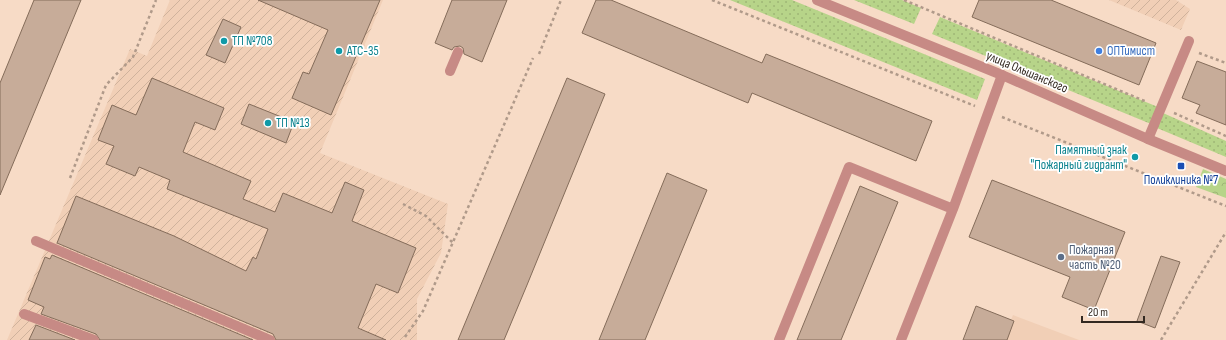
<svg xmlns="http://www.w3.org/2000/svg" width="1226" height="340" font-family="'Sofia Sans Condensed',sans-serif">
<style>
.built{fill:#f1cfb6}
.industrial{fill:url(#industrial-furrows)}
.grass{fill:url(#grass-dots)}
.park{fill:url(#park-crowns)}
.building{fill:#c7ac99;stroke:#846c5a}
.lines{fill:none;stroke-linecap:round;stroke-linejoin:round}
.path{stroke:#b09a8a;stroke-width:2.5;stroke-dasharray:3 3;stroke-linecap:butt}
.lane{stroke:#c78a85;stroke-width:10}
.street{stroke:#c78a85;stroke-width:10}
.culture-dot{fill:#0f9aa8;stroke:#fff;stroke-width:1.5}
.shop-dot{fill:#3f7fe0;stroke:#fff;stroke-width:1.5}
.transit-dot{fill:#1a4fb4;stroke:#fff;stroke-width:1.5}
.service-dot{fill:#5c6f8a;stroke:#fff;stroke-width:1.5}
.labels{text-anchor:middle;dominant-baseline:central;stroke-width:3.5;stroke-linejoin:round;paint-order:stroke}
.culture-label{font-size:13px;fill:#0d838f;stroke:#fff;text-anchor:start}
.shop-label{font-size:13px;fill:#366cbe;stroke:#fff;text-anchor:start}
.street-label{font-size:13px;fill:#332921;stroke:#fff}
.transit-label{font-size:13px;fill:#164399;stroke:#fff}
.service-label{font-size:13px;fill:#4e5e75;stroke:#fff;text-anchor:start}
</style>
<defs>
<pattern id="industrial-furrows" width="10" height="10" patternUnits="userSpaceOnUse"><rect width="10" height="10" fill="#f1cfb6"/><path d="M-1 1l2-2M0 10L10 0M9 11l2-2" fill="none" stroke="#cfb29c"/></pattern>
<pattern id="grass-dots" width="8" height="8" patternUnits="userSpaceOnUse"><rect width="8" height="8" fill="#b7d489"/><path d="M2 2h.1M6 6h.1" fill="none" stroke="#9eb676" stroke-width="1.8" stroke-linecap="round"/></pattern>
<pattern id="park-crowns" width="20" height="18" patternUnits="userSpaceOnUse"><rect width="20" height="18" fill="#b7d489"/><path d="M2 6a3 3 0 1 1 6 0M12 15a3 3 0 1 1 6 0" fill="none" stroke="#9eb676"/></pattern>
</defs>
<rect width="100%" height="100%" fill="#f7dbc6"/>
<path class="built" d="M1013 315 1079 340H1003Z"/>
<path class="industrial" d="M170 0H383L320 153 448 204 441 253 417 299V340H7L130 49 147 56Z
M1109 0H1176L1190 9 1181 30Z"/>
<path class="grass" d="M730 0H792L985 79 977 100Z
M854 0H902L921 8 914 24Z
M940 17 1158 107 1151 124 932 34Z
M1163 113 1226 141V157L1157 128Z"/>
<path class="park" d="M1203 169 1226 179V198L1196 187Z"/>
<path class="building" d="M34 0H81L0 195V83Z
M258 0H380L331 115 292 98 303 72 309 74 328 30Z
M452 0H507L482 62 464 54 463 48 460 46 454 47 452 50 435 43Z
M596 0H611L762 63 766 54 932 121 916 161 752 93 748 103 582 33Z
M979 0H1051L1156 43 1139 85 972 17Z
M223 19 241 27 225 63 206 55Z
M1197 61 1226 72V125L1196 113 1200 105 1182 98Z
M152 78 224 108 215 130 195 122 183 152 251 181 243 199 275 212 283 193 332 213 345 182 364 190 352 221 416 248 398 293 376 284 358 328 386 340H276L273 334 57 243 76 196 174 236 246 271 253 257 256 259 268 229 167 189 170 180 139 167 135 176 106 164 114 146 98 140 112 105 136 115Z
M567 78 605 94 527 285 504 340H458Z
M249 104 294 122 286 143 241 124Z
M667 173 707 190 645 340H599Z
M992 180 1125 232 1094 310 1062 297 1070 277 969 237Z
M860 186 898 202 841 340H797Z
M52 255 253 340H100L96 334 41 314 44 307 28 300 45 257 50 259Z
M1161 256 1180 262 1155 328 1137 321Z
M976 306 1014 321 1007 340H963Z
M36 325 75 340H29Z"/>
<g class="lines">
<path class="path" d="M712 0 975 106
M904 0 1147 102
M1199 53 1226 63
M539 54 561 0
M1174 113 1226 136
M1002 117 1226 206
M70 178 106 85 133 57 156 0
M403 204 426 216 453 243
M405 337 423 311 533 58
M1161 340 1226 232"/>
<path class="lane" d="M450 71 458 52
M1148 139 1189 41
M36 241 270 340
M24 314 94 340
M779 340 849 167 953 209
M901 340 953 209 1002 75"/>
<path class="street" d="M817 0 1002 75 1148 139 1226 171"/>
</g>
<g class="culture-dot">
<circle cx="224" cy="41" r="4"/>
<circle cx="339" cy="51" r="4"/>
<circle cx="268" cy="123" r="4"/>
<circle cx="1135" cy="157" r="4"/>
</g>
<circle class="shop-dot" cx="1099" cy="51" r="4"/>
<rect class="transit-dot" x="1177" y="162" width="8" height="8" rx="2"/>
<circle class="service-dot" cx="1061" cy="257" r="4"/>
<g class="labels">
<g class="culture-label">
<text x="232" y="41">ТП №708</text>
<text x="347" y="51">АТС-35</text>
<text x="276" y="123">ТП №13</text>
<text x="1127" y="150" text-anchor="end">Памятный знак<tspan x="1127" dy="15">"Пожарный гидрант"</tspan></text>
</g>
<g class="shop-label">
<text x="1107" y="51">ОПТимист</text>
</g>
<g class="street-label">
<text transform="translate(1027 72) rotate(23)">улица Ольшанского</text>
</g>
<g class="transit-label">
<text x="1181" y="180">Поликлиника №7</text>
</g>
<g class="service-label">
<text x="1069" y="250">Пожарная<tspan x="1069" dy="15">часть №20</tspan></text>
</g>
</g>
<path d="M1082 316v6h62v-6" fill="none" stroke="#332921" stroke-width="2"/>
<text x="1088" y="316" font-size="12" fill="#332921" stroke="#ffffff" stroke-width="3" paint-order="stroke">20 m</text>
</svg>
